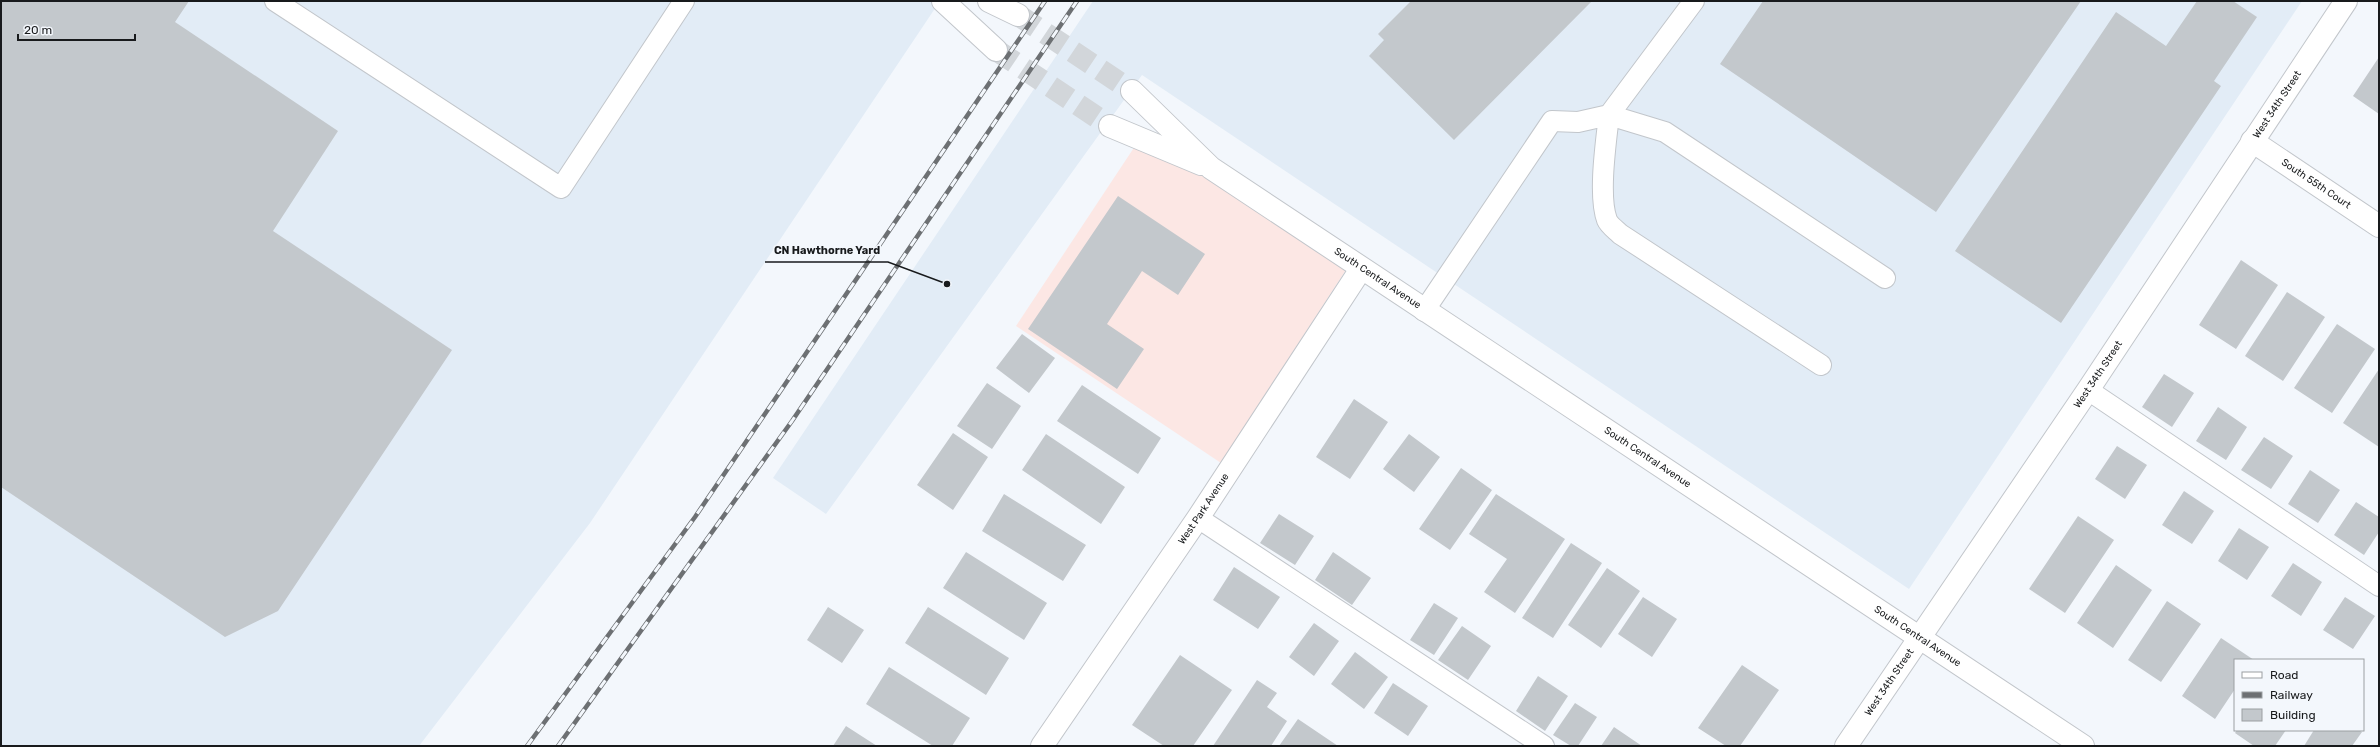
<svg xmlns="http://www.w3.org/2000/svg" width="2380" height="747" font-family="Rubik,sans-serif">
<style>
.commercial{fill:#fce7e4}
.built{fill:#e2ecf6}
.building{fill:#c3c8cc}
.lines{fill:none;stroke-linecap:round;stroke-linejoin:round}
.secondary-tunnel{stroke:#d2d6da;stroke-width:22;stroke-dasharray:22 11;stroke-linecap:butt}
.service-casing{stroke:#c2c6cb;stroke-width:22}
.minor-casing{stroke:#c2c6cb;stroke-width:24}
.secondary-casing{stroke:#c2c6cb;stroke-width:24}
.service{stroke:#fff;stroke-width:20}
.minor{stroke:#fff;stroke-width:22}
.secondary{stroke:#fff;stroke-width:22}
.rail-casing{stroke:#6d7073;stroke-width:4.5}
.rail{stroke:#f3f7fc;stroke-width:3;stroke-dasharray:9;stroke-linecap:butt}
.labels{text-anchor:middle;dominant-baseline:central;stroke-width:3;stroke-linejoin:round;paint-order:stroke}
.street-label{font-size:10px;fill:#181a1c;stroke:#f3f7fc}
.leader{fill:none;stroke:#181a1c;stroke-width:1.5}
.callout-dot{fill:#181a1c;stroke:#f3f7fc;stroke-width:1.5}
.callout-label{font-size:11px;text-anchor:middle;font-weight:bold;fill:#181a1c;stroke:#f3f7fc;stroke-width:3;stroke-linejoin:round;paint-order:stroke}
</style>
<rect width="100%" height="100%" fill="#f3f7fc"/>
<path class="commercial" d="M1143 134 1346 270 1221 463 1016 326Z"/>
<path class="built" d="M1 1H940L590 523 419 746H1Z
M1093 1H2302L1909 589 1142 75 826 514 773 478Z"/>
<path class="building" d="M1 1H189L175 22 338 131 273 231 452 350 278 611 225 637 1 487Z
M1411 1H1592L1454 140 1369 56 1384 40 1378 34Z
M1763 1H2081L1936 212 1720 64Z
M2197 1H2233L2257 17 2214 81 2221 86 2061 323 1955 251 2116 12 2166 46Z
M2379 57V114L2353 96Z
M1118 196 1205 254 1178 295 1142 271 1107 324 1144 349 1117 389 1028 329Z
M2241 260 2278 285 2236 349 2199 325Z
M2287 292 2325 317 2283 381 2245 356Z
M2337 324 2375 349 2332 413 2294 388Z
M1022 334 1055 358 1029 393 996 368Z
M2379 369V447L2343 423Z
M2164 374 2194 393 2172 427 2142 407Z
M987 383 1021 406 992 449 957 426Z
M1082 385 1161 438 1138 474 1057 421Z
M1354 399 1388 422 1350 479 1316 457Z
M2218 407 2247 427 2226 460 2196 441Z
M953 433 988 457 953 510 917 485Z
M1046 434 1125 487 1101 524 1022 470Z
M1409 434 1440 457 1414 492 1383 469Z
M2264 437 2293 456 2271 489 2241 470Z
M2117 446 2147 465 2125 499 2095 479Z
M1461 468 1492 490 1450 550 1419 529Z
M2310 470 2340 490 2318 523 2288 504Z
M2184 491 2214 511 2192 544 2162 525Z
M1004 494 1086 545 1063 581 982 531Z
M1496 494 1565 539 1515 613 1484 592 1507 559 1469 534Z
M2356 502 2379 517V532L2364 555 2334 535Z
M1279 514 1314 536 1295 565 1260 543Z
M2078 516 2114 540 2065 613 2029 589Z
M2239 528 2269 547 2247 580 2218 561Z
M1571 543 1602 563 1553 638 1522 618Z
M966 552 1047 603 1024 640 943 588Z
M1333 552 1371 578 1352 605 1315 580Z
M2293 563 2322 582 2301 616 2271 596Z
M2116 565 2152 590 2113 648 2077 623Z
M1234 567 1280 597 1258 629 1213 600Z
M1607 568 1640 591 1601 648 1568 625Z
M1643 597 1677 619 1652 657 1618 634Z
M2345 597 2375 616 2353 649 2323 630Z
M2167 601 2201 624 2161 682 2128 660Z
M1434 603 1458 618 1434 655 1410 640Z
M828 607 864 630 842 663 807 640Z
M928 607 1009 658 986 695 905 643Z
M1314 623 1339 641 1314 676 1289 657Z
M1462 626 1491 646 1468 680 1438 660Z
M2221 638 2254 660H2235V689L2215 719 2182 696Z
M1355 652 1388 677 1364 709 1331 684Z
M1180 655 1232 690 1193 746H1164L1132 725Z
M1742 665 1779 690 1740 746H1726L1698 728Z
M889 667 970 718 952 746H933L866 704Z
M1538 676 1568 696 1545 731 1516 711Z
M1257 680 1277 693 1267 707 1287 721 1271 746H1213Z
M1393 683 1428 706 1408 736 1374 713Z
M1575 703 1597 717 1578 746H1571L1553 735Z
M1298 719 1338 746H1279Z
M846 726 877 746H833Z
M1614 727 1642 746H1601Z
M2237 730H2286L2275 746H2254L2235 733Z
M2314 730H2358L2362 732 2352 746H2304Z"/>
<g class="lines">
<path class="secondary-tunnel" d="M1018 15 1132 91
M996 50 1110 126"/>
<g class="service-casing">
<path id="service" d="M275 1 561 188 684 1
M1424 311 1552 121 1578 122 1609 115 1694 1
M1821 365 1620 234C1616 230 1609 225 1607 220 1598 196 1606 142 1609 115L1665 132 1885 278
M2088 390 2379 586
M1198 518 1544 746"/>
</g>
<g class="minor-casing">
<g id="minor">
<path id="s1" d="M2252 141 2379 226"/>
<path id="s2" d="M1042 746 1198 518 1361 269"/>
<path id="s3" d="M1846 746 2088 390 2346 1"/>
</g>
</g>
<g class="secondary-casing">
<g id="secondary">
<path d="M943 1 996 50"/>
<path d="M989 1 1018 15"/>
<path id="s4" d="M1132 91 1211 168 2083 746"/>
<path d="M1110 126 1201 164"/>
</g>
</g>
<use href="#service" class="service"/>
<use href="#minor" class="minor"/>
<use href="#secondary" class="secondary"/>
<g class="rail-casing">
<path id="rail" d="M527 746 695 517 1045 1
M558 746 792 421 1077 1"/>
</g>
<use href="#rail" class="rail"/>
</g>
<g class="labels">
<g class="street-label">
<text stroke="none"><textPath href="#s3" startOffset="773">West 34th Street</textPath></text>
<text stroke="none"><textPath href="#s1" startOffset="77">South 55th Court</textPath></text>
<text stroke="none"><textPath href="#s4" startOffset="310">South Central Avenue</textPath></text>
<text stroke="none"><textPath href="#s3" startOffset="449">West 34th Street</textPath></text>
<text stroke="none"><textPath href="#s4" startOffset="634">South Central Avenue</textPath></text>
<text stroke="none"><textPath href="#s2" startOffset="287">West Park Avenue</textPath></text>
<text stroke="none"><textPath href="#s4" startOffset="958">South Central Avenue</textPath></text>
<text stroke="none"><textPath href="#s3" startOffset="77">West 34th Street</textPath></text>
</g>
</g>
<path class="leader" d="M947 284L888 262H765"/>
<circle class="callout-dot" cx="947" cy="284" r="4"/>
<g class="callout-label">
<text x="827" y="254">CN Hawthorne Yard</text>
</g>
<rect width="2380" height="747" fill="none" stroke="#181a1c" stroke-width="4"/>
<rect x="2234" y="659" width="130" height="72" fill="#f3f7fc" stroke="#9b9fa2"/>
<rect x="2242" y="672" width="20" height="6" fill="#ffffff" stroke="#9b9fa2"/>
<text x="2270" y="679" font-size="12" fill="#181a1c">Road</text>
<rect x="2242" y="692" width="20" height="6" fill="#6d7073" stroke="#9b9fa2"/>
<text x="2270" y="699" font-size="12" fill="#181a1c">Railway</text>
<rect x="2242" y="709" width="20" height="12" fill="#c3c8cc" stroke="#9b9fa2"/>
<text x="2270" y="719" font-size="12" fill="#181a1c">Building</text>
<path d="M18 34v6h117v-6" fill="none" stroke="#181a1c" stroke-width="2"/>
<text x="24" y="34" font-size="12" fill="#181a1c" stroke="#f3f7fc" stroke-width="3" paint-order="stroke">20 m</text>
</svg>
